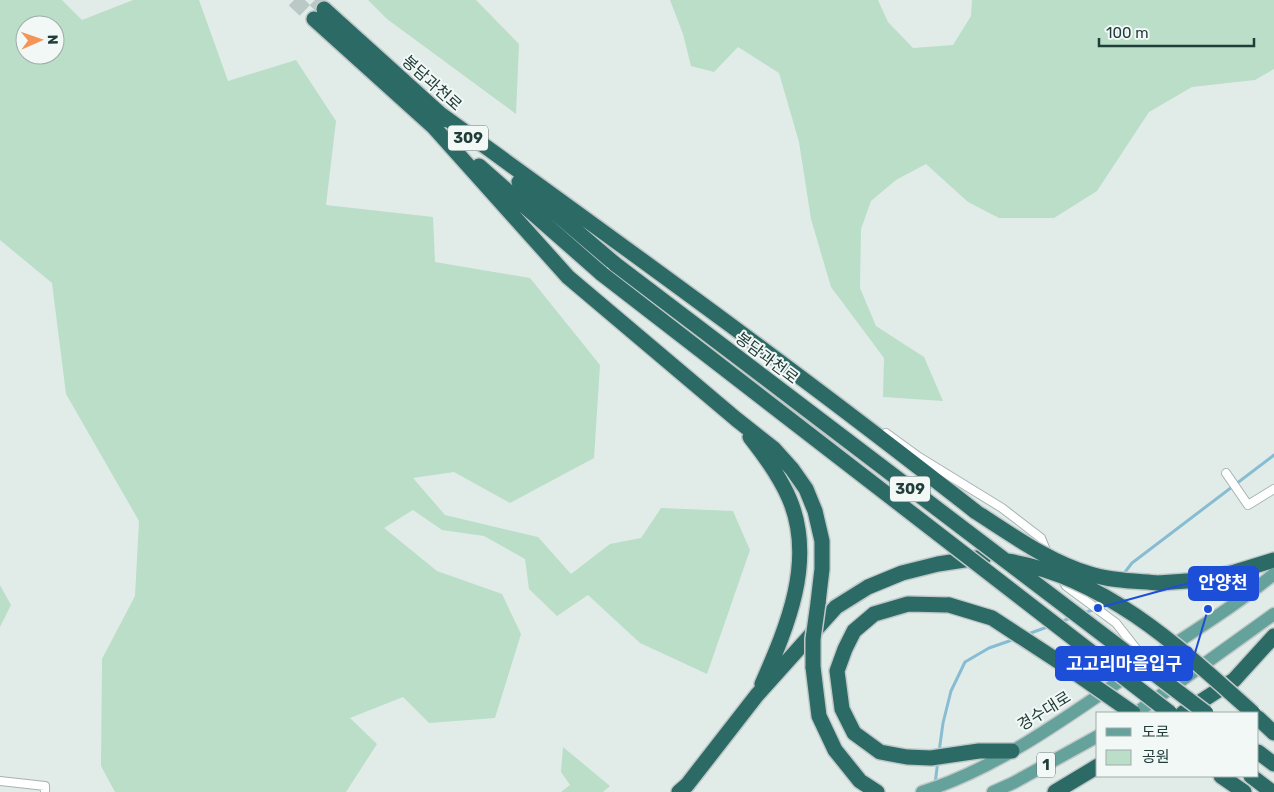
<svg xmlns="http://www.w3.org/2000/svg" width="1274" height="792" font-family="Rubik,'Noto Sans KR',sans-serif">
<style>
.green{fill:#badec8;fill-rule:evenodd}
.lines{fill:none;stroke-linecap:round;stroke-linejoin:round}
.stream{stroke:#88bcd2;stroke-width:3}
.highway-tunnel{stroke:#bbc9c6;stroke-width:15;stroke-dasharray:15 8;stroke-linecap:butt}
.street-casing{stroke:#a4b4b1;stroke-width:10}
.primary-casing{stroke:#c1c9c8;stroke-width:15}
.highway-casing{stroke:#c1c9c8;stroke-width:18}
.street{stroke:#fff;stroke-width:8}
.primary{stroke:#65a29b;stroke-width:12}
.highway{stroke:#2c6a66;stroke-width:15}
.highway-bridge-casing{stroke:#c1c9c8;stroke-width:18;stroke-linecap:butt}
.highway-bridge{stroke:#2c6a66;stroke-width:15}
.labels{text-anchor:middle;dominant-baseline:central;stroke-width:4;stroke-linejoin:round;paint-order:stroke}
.shield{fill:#f2f8f6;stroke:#607572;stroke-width:1}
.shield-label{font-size:15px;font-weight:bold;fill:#213d39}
.street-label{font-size:16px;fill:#213d39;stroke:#f2f8f6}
.leader{fill:none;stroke:#1d4ed8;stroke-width:2}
.callout-dot{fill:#1d4ed8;stroke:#f2f8f6;stroke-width:2}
.callout{fill:#1d4ed8;stroke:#1d4ed8;stroke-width:2}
.callout-label{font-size:18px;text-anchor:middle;font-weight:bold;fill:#fff}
</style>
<rect width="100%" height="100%" fill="#e1ece9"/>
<path class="green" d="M0 0H62L82 20 133 0H199L228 81 296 60 336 121 326 205 433 217 435 262 530 278 600 365 594 458 510 503 454 472 413 478 445 515 538 537 571 574 610 544 641 538 661 508 733 511 750 550 707 674 640 643 588 595 557 616 529 589 525 559 484 536 442 530 413 510 384 528 437 571 502 594 521 634 495 718 429 723 403 697 350 718 377 744 346 792H115L101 766 102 659 135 596 139 521 66 394 52 283 0 240ZM25 25H55V55H25Z
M368 0H476L519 44 516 114 387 19Z
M670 0H878L888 22 913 48 953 45 971 16 972 0H1274V69L1255 80 1192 87 1149 112 1097 191 1054 218H999L968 202 926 164 896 180 871 201 861 229 860 288 876 326 924 357 943 401 883 397 884 358 831 287 811 219 799 142 779 73 738 47 714 72 691 66 683 34Z
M0 585 11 605 0 627Z
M563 747 610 786 603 792H561L570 785 561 772Z"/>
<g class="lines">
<path class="stream" d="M1122 576 1132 563 1274 455
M1084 613 1098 608 1103 601
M1060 622 1073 617
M1028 634 1050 626
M939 752 943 723 951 691 965 662 989 648 1015 639
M935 784 938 760"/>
<path class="highway-tunnel" d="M294 0 314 19
M315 0 324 9"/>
<g class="street-casing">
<path id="street" d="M886 433 919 457 1002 508 1041 538 1048 555
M1226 473 1248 505 1274 489
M1061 578 1066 586 1116 623 1145 660
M0 781 45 786V792"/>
</g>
<g class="primary-casing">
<path id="primary" d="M1136 713 1274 614
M922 792C1002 767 1076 710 1146 663 1189 634 1234 607 1274 574
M993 792 1013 783 1098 736"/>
</g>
<g class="highway-casing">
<path id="highway" d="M324 9 447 120
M314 19 437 130
M439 113C620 244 801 374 976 512
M431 124 568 277 736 419 774 449 792 469 806 489 815 511 822 541V569L818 603
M479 166 602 274
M519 182 615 264
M750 437C765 456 779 475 789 498 816 560 787 627 762 684
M1158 583 1201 580 1235 572 1274 560
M949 605 908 604 874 614 854 631 845 649 837 671 842 709 854 733 880 752 907 757 931 758 979 751H1012
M813 667 819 716 835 750 860 781 877 792
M1183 713 1234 680 1274 636
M1258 718 1274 733
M1258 752 1274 764
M1221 776 1244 792
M1251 776 1272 792
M679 792 687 785 757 695 836 607 868 587 902 573 938 564 984 557
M1055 792 1098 766"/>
</g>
<use href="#street" class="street"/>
<use href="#primary" class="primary"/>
<use href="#highway" class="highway"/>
<g class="highway-bridge-casing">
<path id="highway-bridge" d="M615 264 1206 713
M602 274 1170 713
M976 512C1012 535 1049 562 1090 574 1112 581 1136 581 1158 583
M1007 561C1103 575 1183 650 1253 713
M949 605 992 618 1064 665 1133 713
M813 667V639L818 603"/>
</g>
<use href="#highway-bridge" class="highway-bridge"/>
</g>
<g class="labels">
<g class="shield">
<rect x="448" y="125.5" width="40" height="25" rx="4"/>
<rect x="890" y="476.5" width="40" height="25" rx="4"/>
<rect x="1037" y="752.5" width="18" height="25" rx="4"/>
</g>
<g class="shield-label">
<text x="468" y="138">309</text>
<text x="910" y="489">309</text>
<text x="1046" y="765">1</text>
</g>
<g class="street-label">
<text transform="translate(432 83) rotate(42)">봉담과천로</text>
<text transform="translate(767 358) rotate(37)">봉담과천로</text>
<text transform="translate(1044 711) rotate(-32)">경수대로</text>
</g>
</g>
<path class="leader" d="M1098 608L1189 583M1208 609L1192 663"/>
<g class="callout-dot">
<circle cx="1098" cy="608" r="5"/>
<circle cx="1208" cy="609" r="5"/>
</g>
<g class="callout">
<rect x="1189" y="567" width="69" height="33" rx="5"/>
<rect x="1056" y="647" width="136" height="33" rx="5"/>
</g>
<g class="callout-label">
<text x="1223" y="589">안양천</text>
<text x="1124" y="670">고고리마을입구</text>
</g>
<rect x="1096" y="712" width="162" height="65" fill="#f2f8f6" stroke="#9eadaa"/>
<rect x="1106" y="728" width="25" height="8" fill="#65a29b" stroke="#9eadaa"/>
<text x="1142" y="737" font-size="15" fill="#213d39">도로</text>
<rect x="1106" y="750" width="25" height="15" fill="#badec8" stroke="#9eadaa"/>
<text x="1142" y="762" font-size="15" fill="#213d39">공원</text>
<g transform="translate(40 40) rotate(88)"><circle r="24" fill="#f2f8f6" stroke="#9eadaa"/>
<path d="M0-4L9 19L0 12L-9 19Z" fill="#f49457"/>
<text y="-8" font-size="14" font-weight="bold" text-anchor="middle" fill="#213d39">N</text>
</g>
<path d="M1099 38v8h155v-8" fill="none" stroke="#213d39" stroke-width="2.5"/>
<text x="1106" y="38" font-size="15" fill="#213d39" stroke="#f2f8f6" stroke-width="4" paint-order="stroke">100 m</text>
</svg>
